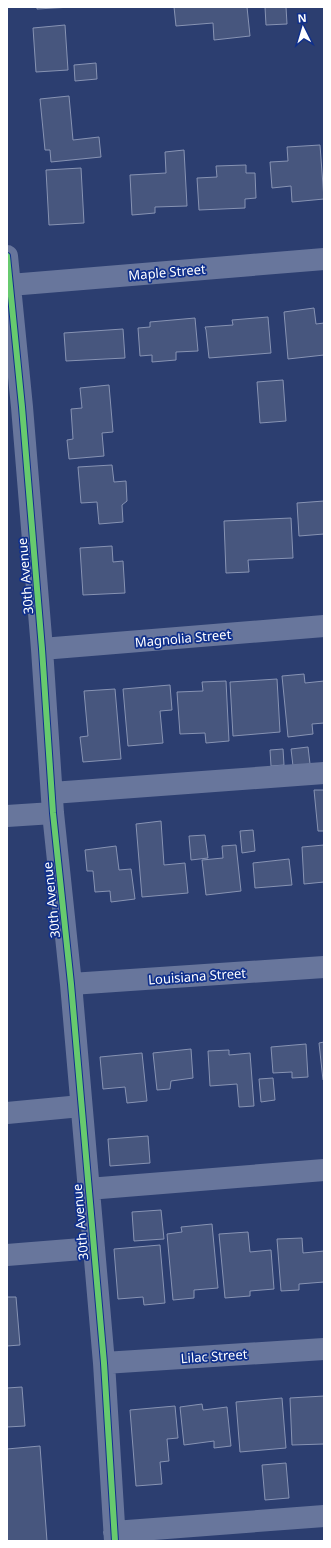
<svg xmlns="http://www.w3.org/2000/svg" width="331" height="1548" font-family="'Noto Sans',sans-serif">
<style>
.building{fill:#47567e;stroke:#8793b3}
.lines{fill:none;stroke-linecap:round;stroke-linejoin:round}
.minor{stroke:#68769c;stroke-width:22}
.cycleway-casing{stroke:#10308c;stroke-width:8}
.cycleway{stroke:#67ca6e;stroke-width:6}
.labels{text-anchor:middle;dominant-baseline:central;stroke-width:3.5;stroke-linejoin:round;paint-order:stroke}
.street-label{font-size:13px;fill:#fff;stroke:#10308c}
</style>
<rect width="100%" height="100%" fill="#2c3e70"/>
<path class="building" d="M37 7H72L37 9Z
M174 7H247L250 36 214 40 213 23 176 26Z
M265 7H286L287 24 266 25Z
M65 25 68 70 36 72 33 28Z
M96 63 97 79 75 81 74 65Z
M69 96 73 140 99 137 101 157 51 162 50 150H45L40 99Z
M320 145 324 199 292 202 291 186 272 188 270 162 288 161 287 147Z
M184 150 187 206 155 207V213L132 215 130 175 166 173 165 152Z
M246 165V173H255L256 198 245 199V208L199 210 197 178 217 177 216 166Z
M81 168 84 223 49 225 46 170Z
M314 308 316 324 324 323V355L288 359 284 312Z
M268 317 271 353 209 358 206 330 205 327 233 325 232 320Z
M195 318 198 351 176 352V360L152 362V355L140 356 138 328 150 327V322Z
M123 329 125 358 66 361 64 333Z
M283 380 286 421 260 423 257 382Z
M109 385 113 432 102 433 104 456 69 459 67 440 73 439 71 409 82 408 80 388Z
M112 465 114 482 126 481 127 501 122 505 123 522 99 524 97 502 81 503 78 467Z
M324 501V534L299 536 297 503Z
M291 518 293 558 248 560 249 572 226 573 224 521Z
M112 546 113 562 123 561 125 593 83 595 80 548Z
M304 674 305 683 324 681V723L312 724 313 734 288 737 282 676Z
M277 679 280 732 233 736 230 682Z
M226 681 229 741 206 743 205 733 180 734 177 692 203 691 202 682Z
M170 685 172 710 160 711 163 743 128 746 123 689Z
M115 689 121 759 83 762 80 737 88 736 84 691Z
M308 747 310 764 293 766 291 749Z
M283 749 284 765 271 766 270 750Z
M314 790H324V831H318Z
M161 821 164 865 185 863 188 893 142 897 136 824Z
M253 830 255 851 242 853 240 831Z
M205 835 208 858 191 860 189 836Z
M236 845 241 891 206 895 202 860 223 858 222 846Z
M324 845V882L304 884 302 847Z
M116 846 119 870 131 869 135 899 111 902 110 891 95 892 93 871H87L85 850Z
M289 859 292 885 255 888 253 863Z
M324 1042V1080H323L319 1043Z
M306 1044 308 1077 292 1078V1072L273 1073 271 1047Z
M191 1049 193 1078 171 1081 170 1089 157 1090 153 1053Z
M229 1050V1055L250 1053 254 1106 239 1107 237 1084 210 1086 208 1051Z
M142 1053 147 1101 127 1103 125 1087 103 1089 100 1057Z
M273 1078 275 1100 261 1102 259 1079Z
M148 1136 150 1163 110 1166 108 1139Z
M161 1210 164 1239 134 1241 132 1212Z
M212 1224 218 1288 194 1290V1298L173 1300 167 1234 182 1232 181 1227Z
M248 1232 250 1252 271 1250 274 1289 250 1291V1296L225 1298 219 1234Z
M302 1238 303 1253 324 1251V1282L299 1284V1290L281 1291 277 1239Z
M160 1245 165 1303 144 1305 143 1297 118 1299 114 1249Z
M7 1297H16L20 1345 7 1346Z
M22 1387 25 1426 7 1427V1388Z
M324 1396V1444L292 1445 290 1398Z
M282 1398 286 1448 240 1452 236 1402Z
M202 1404 203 1410 227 1407 231 1446 214 1448V1441L184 1445 180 1407Z
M175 1406 178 1438 167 1439 169 1461 160 1462 162 1484 136 1486 130 1410Z
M40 1446 47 1541H7V1449Z
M286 1463 289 1498 265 1500 262 1465Z"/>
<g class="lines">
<path class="minor" d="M7 256 22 407 42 649 53 813 71 984 104 1363 115 1541
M10 285 324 259
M42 649 324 626
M52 793 324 773
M7 816 53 813
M71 984 324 967
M7 1113 81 1106
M88 1189 324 1170
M7 1255 94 1248
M104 1363 324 1349
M114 1532 324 1516"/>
<g class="cycleway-casing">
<path id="cycleway" d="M7 256 22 407 42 649 53 813 71 984 104 1363 115 1541"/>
</g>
<use href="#cycleway" class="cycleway"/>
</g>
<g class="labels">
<g class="street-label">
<text transform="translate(167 272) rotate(-5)">Maple Street</text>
<text transform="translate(25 576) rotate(-95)">30th Avenue</text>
<text transform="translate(183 638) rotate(-5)">Magnolia Street</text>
<text transform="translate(51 900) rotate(-96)">30th Avenue</text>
<text transform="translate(197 976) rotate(-4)">Louisiana Street</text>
<text transform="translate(80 1222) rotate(-95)">30th Avenue</text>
<text transform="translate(214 1356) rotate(-4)">Lilac Street</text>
</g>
</g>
<rect width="331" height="1548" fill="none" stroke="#ffffff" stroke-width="16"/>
<g transform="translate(303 28) rotate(355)" stroke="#10308c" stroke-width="3" paint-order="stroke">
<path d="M0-3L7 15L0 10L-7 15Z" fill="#ffffff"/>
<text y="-6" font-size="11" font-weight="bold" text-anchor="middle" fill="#ffffff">N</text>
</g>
</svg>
